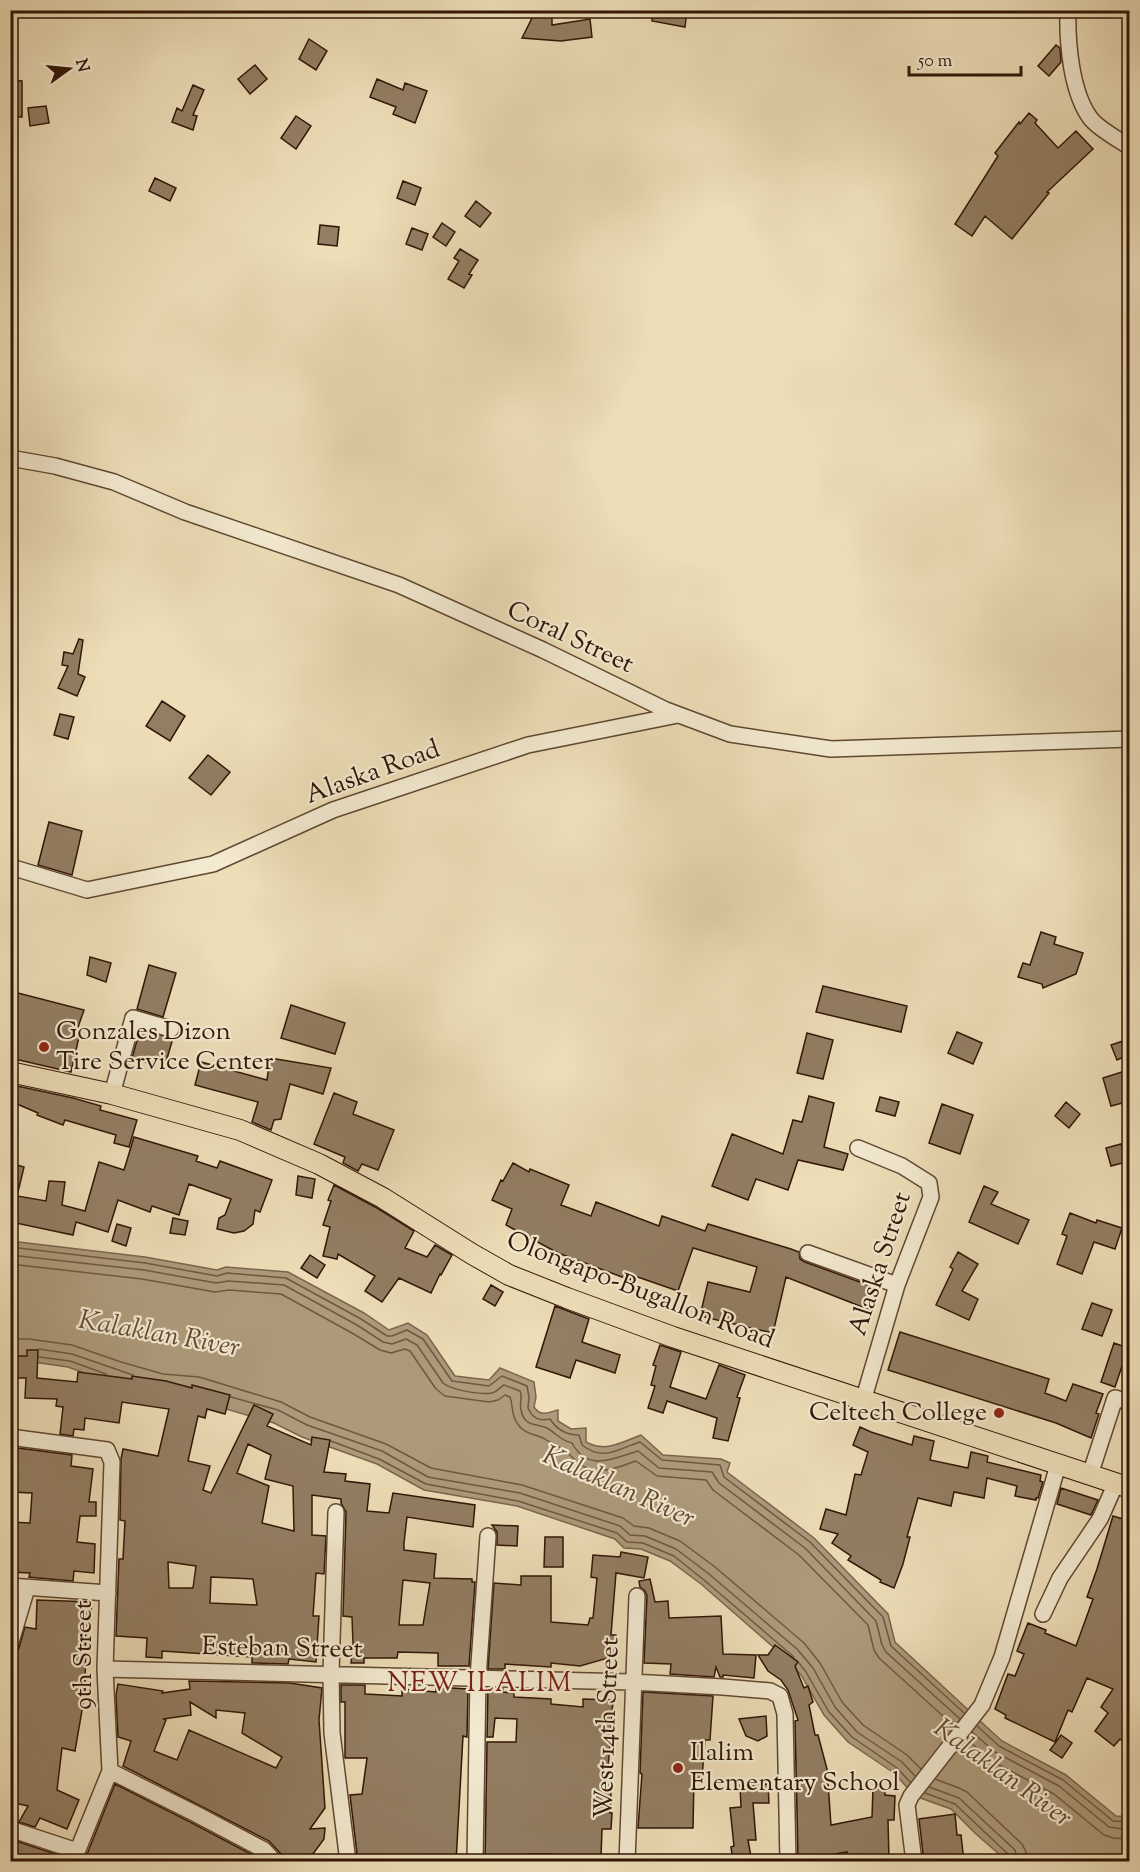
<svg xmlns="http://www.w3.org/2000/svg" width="1140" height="1872" font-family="'Sorts Mill Goudy',serif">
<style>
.water{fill:#ad9a7b;stroke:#7b654c;stroke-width:1.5}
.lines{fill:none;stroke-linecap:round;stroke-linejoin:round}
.shore{stroke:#6f5840;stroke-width:1.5}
.building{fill:#937e63;stroke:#311506;stroke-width:1.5;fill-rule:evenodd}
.minor-casing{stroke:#604732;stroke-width:18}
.major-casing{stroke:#311506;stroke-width:22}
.minor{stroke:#f3ead1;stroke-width:15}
.major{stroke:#eddeb8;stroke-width:20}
.poi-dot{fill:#8f2418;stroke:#f3ead1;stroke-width:2}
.labels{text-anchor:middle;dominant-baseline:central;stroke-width:4.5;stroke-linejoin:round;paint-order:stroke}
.street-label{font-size:26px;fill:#311506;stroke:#f3ead1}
.poi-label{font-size:26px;fill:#311506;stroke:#f3ead1;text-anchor:start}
.water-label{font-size:27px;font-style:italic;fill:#634a35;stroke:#f3ead1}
.neighbourhood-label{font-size:27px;letter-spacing:1.5px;fill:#7a1f14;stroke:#f3ead1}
</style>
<rect width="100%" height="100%" fill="#eddeb8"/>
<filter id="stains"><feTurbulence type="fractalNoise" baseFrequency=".00333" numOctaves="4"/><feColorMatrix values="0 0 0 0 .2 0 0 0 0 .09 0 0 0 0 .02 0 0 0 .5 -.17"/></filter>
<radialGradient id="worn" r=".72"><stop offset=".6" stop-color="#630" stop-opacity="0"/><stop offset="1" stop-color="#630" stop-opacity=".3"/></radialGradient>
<path class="water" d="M10 1241 145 1257 217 1270 226 1267 288 1272 364 1313 389 1330 408 1323 427 1335 455 1376 489 1380 500 1368 534 1382 536 1397 534 1407C541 1417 547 1413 558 1410V1421L571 1429 586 1428V1442C606 1453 622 1442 641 1435L663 1455 721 1459 730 1463 727 1472 814 1538 888 1614 895 1642 992 1732 1002 1741 1066 1775 1116 1816 1129 1817V1861H1007L976 1834 951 1809 915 1796 894 1773 848 1742 824 1715 801 1675 787 1659 701 1584 670 1561 641 1549 624 1548 615 1539 517 1506 424 1490 377 1464 302 1437 274 1423 192 1399 115 1384 68 1367 26 1361 11 1362Z"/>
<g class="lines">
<path class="shore" d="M10 1247 145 1263 217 1276 227 1273 286 1278 361 1319 387 1336H392L407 1330 423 1339 452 1381 489 1386 502 1376 527 1386 529 1397 528 1408C533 1419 539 1421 550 1419 557 1430 567 1435 579 1435L582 1445C604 1462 617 1449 640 1442L662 1460 720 1465 724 1477 810 1542 883 1617 891 1646 964 1713
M10 1255 144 1270 216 1283 228 1281 284 1285 357 1325 383 1342 392 1344 406 1339 417 1345 443 1383C451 1390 481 1395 492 1393 497 1392 500 1387 504 1385L520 1391C523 1398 519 1403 521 1410 524 1427 536 1423 547 1428 556 1433 561 1441 572 1443 588 1473 614 1458 638 1451L659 1468 712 1472 719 1483 805 1548 876 1621 882 1645 886 1652 960 1719
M10 1264 142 1279 215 1292 229 1290 281 1294 352 1333 380 1350 391 1353 405 1349 410 1351 436 1389 445 1396 489 1402 498 1400 505 1395 510 1397C514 1408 510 1415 520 1427 527 1435 536 1434 545 1439 551 1443 559 1446 565 1451 575 1458 580 1469 595 1470 610 1472 623 1465 636 1461L657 1476 706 1480 713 1490 799 1555 868 1625 874 1650 879 1658 954 1726
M10 1339H29L72 1345 121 1362 163 1374 199 1377 281 1402 310 1417 386 1444 431 1468 522 1485 623 1518 634 1526 649 1528 680 1541 715 1567 804 1643 820 1663 842 1702 863 1725 907 1755 921 1769
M39 1349 72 1354 133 1375
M39 1357 70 1361 106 1374
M231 1397 278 1410 307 1425 382 1451 428 1477 520 1493 620 1526 630 1535 645 1536 676 1549 709 1574 797 1649 813 1668 835 1707 857 1732 902 1762 915 1776
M331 1441 379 1459 426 1484 518 1501 617 1533 627 1542 643 1543 674 1556 704 1580 794 1657
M799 1663 806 1672 829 1712 852 1737 897 1768 910 1782
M977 1726 999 1746 1063 1780 1113 1821 1130 1822
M972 1732 995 1752 1059 1786 1109 1827 1130 1830
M967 1739 990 1760 1054 1794 1104 1835 1113 1838 1130 1839
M935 1779 959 1788 967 1792 1022 1844 1026 1852 1027 1862
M929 1787 959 1798 1015 1850 1018 1862
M925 1793 955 1804 1009 1855 1011 1862"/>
</g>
<path class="building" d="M533 10H552V25L590 19 592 37 561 41 522 38 531 20Z
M653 10H687L685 27 652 21Z
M309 39 327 51 316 70 299 59Z
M1056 45 1060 48 1061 62 1049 76 1038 66Z
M255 65 267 79 250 94 238 79Z
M377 79 403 90 405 83 427 91 415 123 393 114 396 107 370 97Z
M10 80 22 81V117H10Z
M193 85 204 90 193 115 197 116 193 130 172 122 177 108 182 111Z
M46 106 49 123 30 126 28 108Z
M1029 113 1037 120 1035 123 1058 148 1076 131 1093 149 1047 192 1049 193 1012 239 985 216 972 236 955 224 998 156 995 153 1019 122 1020 124Z
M296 116 311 126 296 149 281 138Z
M155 178 176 188 170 201 149 191Z
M403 181 421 188 415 205 397 198Z
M476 201 491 213 480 227 465 216Z
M442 223 455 232 446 246 433 237Z
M320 225 339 227 337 246 318 244Z
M412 228 428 234 422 250 406 244Z
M460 249 478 260 469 274 472 275 464 288 448 279 459 261 454 258Z
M79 639 83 640 78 674 85 677 77 696 58 688 68 666 62 665 64 652 73 654Z
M162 701 185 716 170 741 146 726Z
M60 714 74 717 68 739 54 735Z
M208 755 230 772 211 795 189 778Z
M49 822 82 831 72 875 38 865Z
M1041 932 1056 937 1054 944 1083 953 1076 974 1043 988 1042 984 1018 977 1023 963 1030 965Z
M90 957 111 963 106 982 87 975Z
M149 965 176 973 163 1017 137 1009Z
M823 986 907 1006 901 1032 816 1012Z
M10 991 84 1010 75 1036 79 1037 71 1072 10 1058Z
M291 1005 345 1023 335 1054 281 1038Z
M140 1030 173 1038 166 1062 157 1059 155 1065 132 1058Z
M957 1032 982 1043 973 1064 948 1053Z
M807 1033 833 1040 823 1079 797 1073Z
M1123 1041 1128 1055 1117 1060 1111 1045Z
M270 1058 331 1068 323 1094 290 1084 281 1119 274 1120 271 1130 252 1122 258 1102 195 1085 201 1062 267 1080Z
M1125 1071 1130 1088V1101L1111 1106 1103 1078Z
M17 1086 73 1098 101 1106 100 1110 137 1120 129 1147 114 1143 116 1135 65 1120 63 1125 37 1115 38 1113 10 1101Z
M334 1093 357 1102 353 1114 394 1130 378 1170 362 1164 358 1171 343 1163 345 1157 314 1144Z
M809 1096 834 1103 824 1147 848 1154 843 1170 798 1160 788 1190 756 1179 748 1200 712 1186 732 1134 783 1154 793 1120 802 1122Z
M880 1097 899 1102 895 1116 876 1111Z
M1066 1102 1080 1114 1069 1128 1055 1116Z
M942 1104 973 1115 960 1154 929 1143Z
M134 1137 198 1156 196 1161 217 1168 220 1161 272 1180 260 1212 255 1210 253 1224 244 1231 234 1233 217 1229 219 1218 225 1215 231 1199 189 1184 179 1215 152 1206 150 1212 118 1200 108 1232 76 1222 73 1235 11 1222 14 1203 10 1202V1163L24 1167 17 1196 46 1201 49 1181 65 1182 62 1205 85 1211 99 1162 124 1170Z
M1121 1144 1126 1162 1111 1166 1106 1148Z
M513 1163 529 1172 530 1169 569 1185 561 1205 591 1216 596 1202 659 1226 662 1216 705 1231 708 1224 791 1249 799 1252 800 1259 805 1262 879 1289 870 1310 786 1277 773 1333 700 1316 708 1282 750 1292 757 1267 693 1248 678 1291 632 1275 630 1280 558 1253 506 1225 512 1209 492 1200 501 1180 503 1181Z
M298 1176 315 1179 312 1198 296 1195Z
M334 1185 377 1208 414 1231 405 1248 427 1257 435 1245 452 1255 441 1275 440 1274 431 1293 399 1278 382 1302 365 1291 375 1276 338 1254 337 1259 323 1256 330 1227 323 1225 331 1201 328 1200Z
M984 1186 998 1192 991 1204 1029 1220 1018 1244 969 1222Z
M1070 1213 1096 1223 1097 1220 1122 1228 1115 1249 1094 1242 1082 1274 1057 1264 1067 1236 1062 1234Z
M173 1218 188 1221 185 1235 170 1233Z
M117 1224 131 1228 126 1246 112 1241Z
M958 1252 978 1264 962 1291 978 1299 969 1320 936 1305 953 1269 950 1267Z
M310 1255 325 1265 317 1278 301 1268Z
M491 1285 503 1292 495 1306 483 1299Z
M1092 1303 1112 1310 1102 1336 1082 1329Z
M555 1306 589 1319 582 1342 620 1355 615 1373 576 1360 570 1378 536 1367Z
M900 1332 1049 1379 1045 1393 1066 1401 1073 1384 1103 1394 1096 1413 1099 1414 1091 1438 1056 1423 888 1370Z
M1114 1343 1128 1348 1115 1387 1101 1382Z
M660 1345 681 1352 670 1387 706 1399 719 1365 745 1375 737 1397 740 1398 728 1441 713 1438 717 1418 667 1401 663 1413 648 1408 655 1386 651 1385 656 1366 653 1365Z
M27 1350H38L37 1378 77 1382 78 1372 132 1379V1376L166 1381 192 1388V1385L230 1395 225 1414 207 1409 205 1418 198 1416 188 1461 210 1466 203 1490 211 1493 254 1405 273 1414 267 1426 311 1445 312 1437 330 1440 324 1472 346 1474 345 1481 370 1484 367 1511 389 1513 393 1493 475 1505 473 1527 407 1517 404 1543V1550L436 1554 434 1578 472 1579V1582H475L469 1666H438V1653L398 1652 397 1658H364V1663H351L353 1644 352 1617 343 1616 346 1512 341 1503V1499L312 1495V1535L326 1536 324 1574 316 1573 313 1616H319L316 1662 289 1659 288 1664 252 1663V1657L162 1651V1658L146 1657 147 1638 116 1636 119 1559H123L125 1521 120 1520 121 1459 123 1449 158 1456 169 1409 122 1402 119 1423 85 1418 84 1430 74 1429 73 1436 60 1434 63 1407 56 1406 57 1399 25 1398 26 1378H17L18 1356H27ZM248 1444 271 1455 265 1479 293 1486 294 1531 262 1523 269 1486 237 1473ZM168 1562 196 1566 193 1588H169ZM211 1577 253 1579 257 1605 210 1603ZM403 1580 430 1583 423 1625H399Z
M860 1427 871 1432 912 1445 914 1436 934 1441 930 1460 968 1468 971 1452 988 1456 987 1462 1041 1475 1040 1481 1043 1482 1038 1498H1036V1500L1015 1496 1017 1486 987 1478 984 1498 954 1492 951 1506 918 1498 907 1537H910L903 1564 894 1588 880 1582 881 1580 848 1560 851 1556 832 1543 838 1534 820 1529 826 1509 846 1515 855 1474 861 1475 868 1452 853 1445Z
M10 1447 72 1455 71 1466 93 1469 89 1502H96V1516H80L77 1542 95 1544 94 1573 74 1571 73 1581 38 1578 29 1577 30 1573 10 1572V1522L30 1523 32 1493 10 1492Z
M1061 1488 1098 1500 1091 1515 1057 1504Z
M1113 1516 1130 1521V1588L1124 1603 1130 1605V1689L1124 1701 1130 1705V1747L1120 1739 1114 1746 1095 1731 1108 1713 1101 1707 1113 1689 1087 1678 1072 1712 1068 1710 1055 1742 1005 1718 1006 1715 995 1709 1008 1674 1015 1676 1024 1654 1017 1651 1028 1623 1046 1630 1045 1633 1076 1646 1093 1599 1087 1597 1097 1569Z
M492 1525 518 1526 517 1546 497 1545V1532Z
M545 1537H563V1567H544Z
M621 1552 648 1557 644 1578 616 1573 611 1635H616L615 1656 580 1666 551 1663V1667L505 1664V1669H488L494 1583 521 1585V1576H551V1622L588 1625 590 1618H593L597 1578 591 1577 593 1555 620 1557Z
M650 1579 655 1602 668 1601 669 1618 721 1616 723 1654 756 1655 754 1678 723 1675V1677H720L716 1667 714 1677 670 1674 671 1664 644 1663 647 1596 645 1591 640 1587 639 1581Z
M37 1600 92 1602 90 1620 86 1619 85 1693 75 1751 62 1748 57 1790 79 1800 67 1829 40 1818 35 1827 19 1822 28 1806 10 1802V1669H12L15 1653 19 1648 25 1627 36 1629Z
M775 1645 798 1662 795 1666 804 1688 808 1686 813 1702 809 1705 815 1735H818L827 1769 831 1825 872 1817 873 1788 885 1789V1795L895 1796 894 1820H888L889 1862H847V1852L818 1857 798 1858 795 1721 798 1720 788 1690 781 1680 768 1671 758 1655H768Z
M189 1681 290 1683 322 1688 319 1720 325 1808 310 1829 325 1828 324 1839 307 1862H285L282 1855 269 1841 123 1766 131 1741 118 1737 116 1695 118 1684 163 1691 162 1693 190 1689ZM190 1702 216 1718V1710L245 1713 242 1733 282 1757 276 1768 189 1730 177 1760 154 1751 166 1720 163 1719 191 1715Z
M341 1685H365V1694L402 1696V1689L436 1692V1687L468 1689 467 1737 463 1736 456 1862H413L412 1855 377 1862H358L350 1795 362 1794 367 1758H345V1702H341Z
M488 1688 503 1689V1692L514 1693V1697L551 1699V1704L583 1707V1699L613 1700 608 1770H612L610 1813H612L611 1829H602L601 1858 553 1857V1854H528V1862H485L487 1742H516L517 1719 495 1718 493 1737H487Z
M643 1692 713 1696 710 1740H705L702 1778H694L693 1828H638L642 1774 640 1773Z
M766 1716 767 1736 758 1741 746 1736 739 1719Z
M1061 1735 1072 1743 1062 1758 1050 1750Z
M115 1784 192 1823 258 1858 261 1862H84Z
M768 1784 769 1803H753L756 1840H748L752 1862H733L731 1847 734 1846 730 1808 741 1807 740 1785Z
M955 1814 957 1835H961L964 1862H924L919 1819Z
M10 1839 64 1857 63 1862H10Z"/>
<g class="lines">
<g class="minor-casing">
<path id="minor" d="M1068 10C1067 42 1071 93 1091 119 1099 129 1119 140 1130 147
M10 458 55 466 114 482 185 512 399 585 543 650 666 710 730 734 831 749 1130 739
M10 871 11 867 87 890 213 864 333 810 528 745 678 715
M112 1094 133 1018 171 1029
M858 1148 902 1166 929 1183 931 1197 897 1285 863 1401
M808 1253 897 1285
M10 1437 107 1450 112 1462 105 1669 110 1771 73 1862
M1090 1475 1115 1398 1130 1402
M336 1512 331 1673 332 1733 348 1862
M10 1586 108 1593
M1043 1614 1060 1578 1100 1519 1116 1483
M10 1645 27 1588
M105 1669 632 1682 723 1687 770 1691 780 1696 785 1714 788 1862
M110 1771 196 1814 264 1850 275 1862
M10 1829 77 1851
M475 1862 478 1678 488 1536
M627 1862 637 1596
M914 1862 907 1805 911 1796 982 1705 1002 1657 1058 1465"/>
</g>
<g class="major-casing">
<path id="major" d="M10 1072 112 1094 240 1130 319 1164 383 1198 472 1254 509 1275 567 1298 673 1337 1130 1488"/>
</g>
<use href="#minor" class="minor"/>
<use href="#major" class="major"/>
</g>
<g class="poi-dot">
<circle cx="44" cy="1047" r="6"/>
<circle cx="999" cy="1413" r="6"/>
<circle cx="678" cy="1768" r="6"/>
</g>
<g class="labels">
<g class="street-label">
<text transform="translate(570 638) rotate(25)">Coral Street</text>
<text transform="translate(373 773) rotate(-20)">Alaska Road</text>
<text transform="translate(881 1264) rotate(-72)">Alaska Street</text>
<text transform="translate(640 1291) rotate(21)">Olongapo-Bugallon Road</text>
<text transform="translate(282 1649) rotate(1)">Esteban Street</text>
<text transform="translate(84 1655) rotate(-90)">9th Street</text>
<text transform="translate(608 1728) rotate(-88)">West 14th Street</text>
</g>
<g class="poi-label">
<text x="56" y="1032">Gonzales Dizon<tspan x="56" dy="30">Tire Service Center</tspan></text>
<text x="987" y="1413" text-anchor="end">Celtech College</text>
<text x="690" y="1753">Ilalim<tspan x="690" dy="30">Elementary School</tspan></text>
</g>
<g class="water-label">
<text transform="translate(159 1335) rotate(10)">Kalaklan River</text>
<text transform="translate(618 1488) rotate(24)">Kalaklan River</text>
<text transform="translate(1002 1774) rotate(36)">Kalaklan River</text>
</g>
<g class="neighbourhood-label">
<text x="480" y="1684">NEW ILALIM</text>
</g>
</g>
<rect width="1140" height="1872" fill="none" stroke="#eddeb8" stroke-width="36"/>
<rect x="12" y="12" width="1116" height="1848" fill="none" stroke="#311506" stroke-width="3"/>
<rect x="18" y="18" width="1104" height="1836" fill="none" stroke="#311506" stroke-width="1.5"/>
<g transform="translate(69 69) rotate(75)" stroke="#f3ead1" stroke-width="4.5" paint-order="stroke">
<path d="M0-4.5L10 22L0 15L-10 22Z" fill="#311506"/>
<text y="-9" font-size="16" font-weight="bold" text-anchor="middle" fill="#311506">N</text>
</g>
<path d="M909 66v9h112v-9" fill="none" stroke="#311506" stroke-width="3"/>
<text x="918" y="66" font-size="18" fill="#311506" stroke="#f3ead1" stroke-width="4.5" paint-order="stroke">50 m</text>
<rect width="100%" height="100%" filter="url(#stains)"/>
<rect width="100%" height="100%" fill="url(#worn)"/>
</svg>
